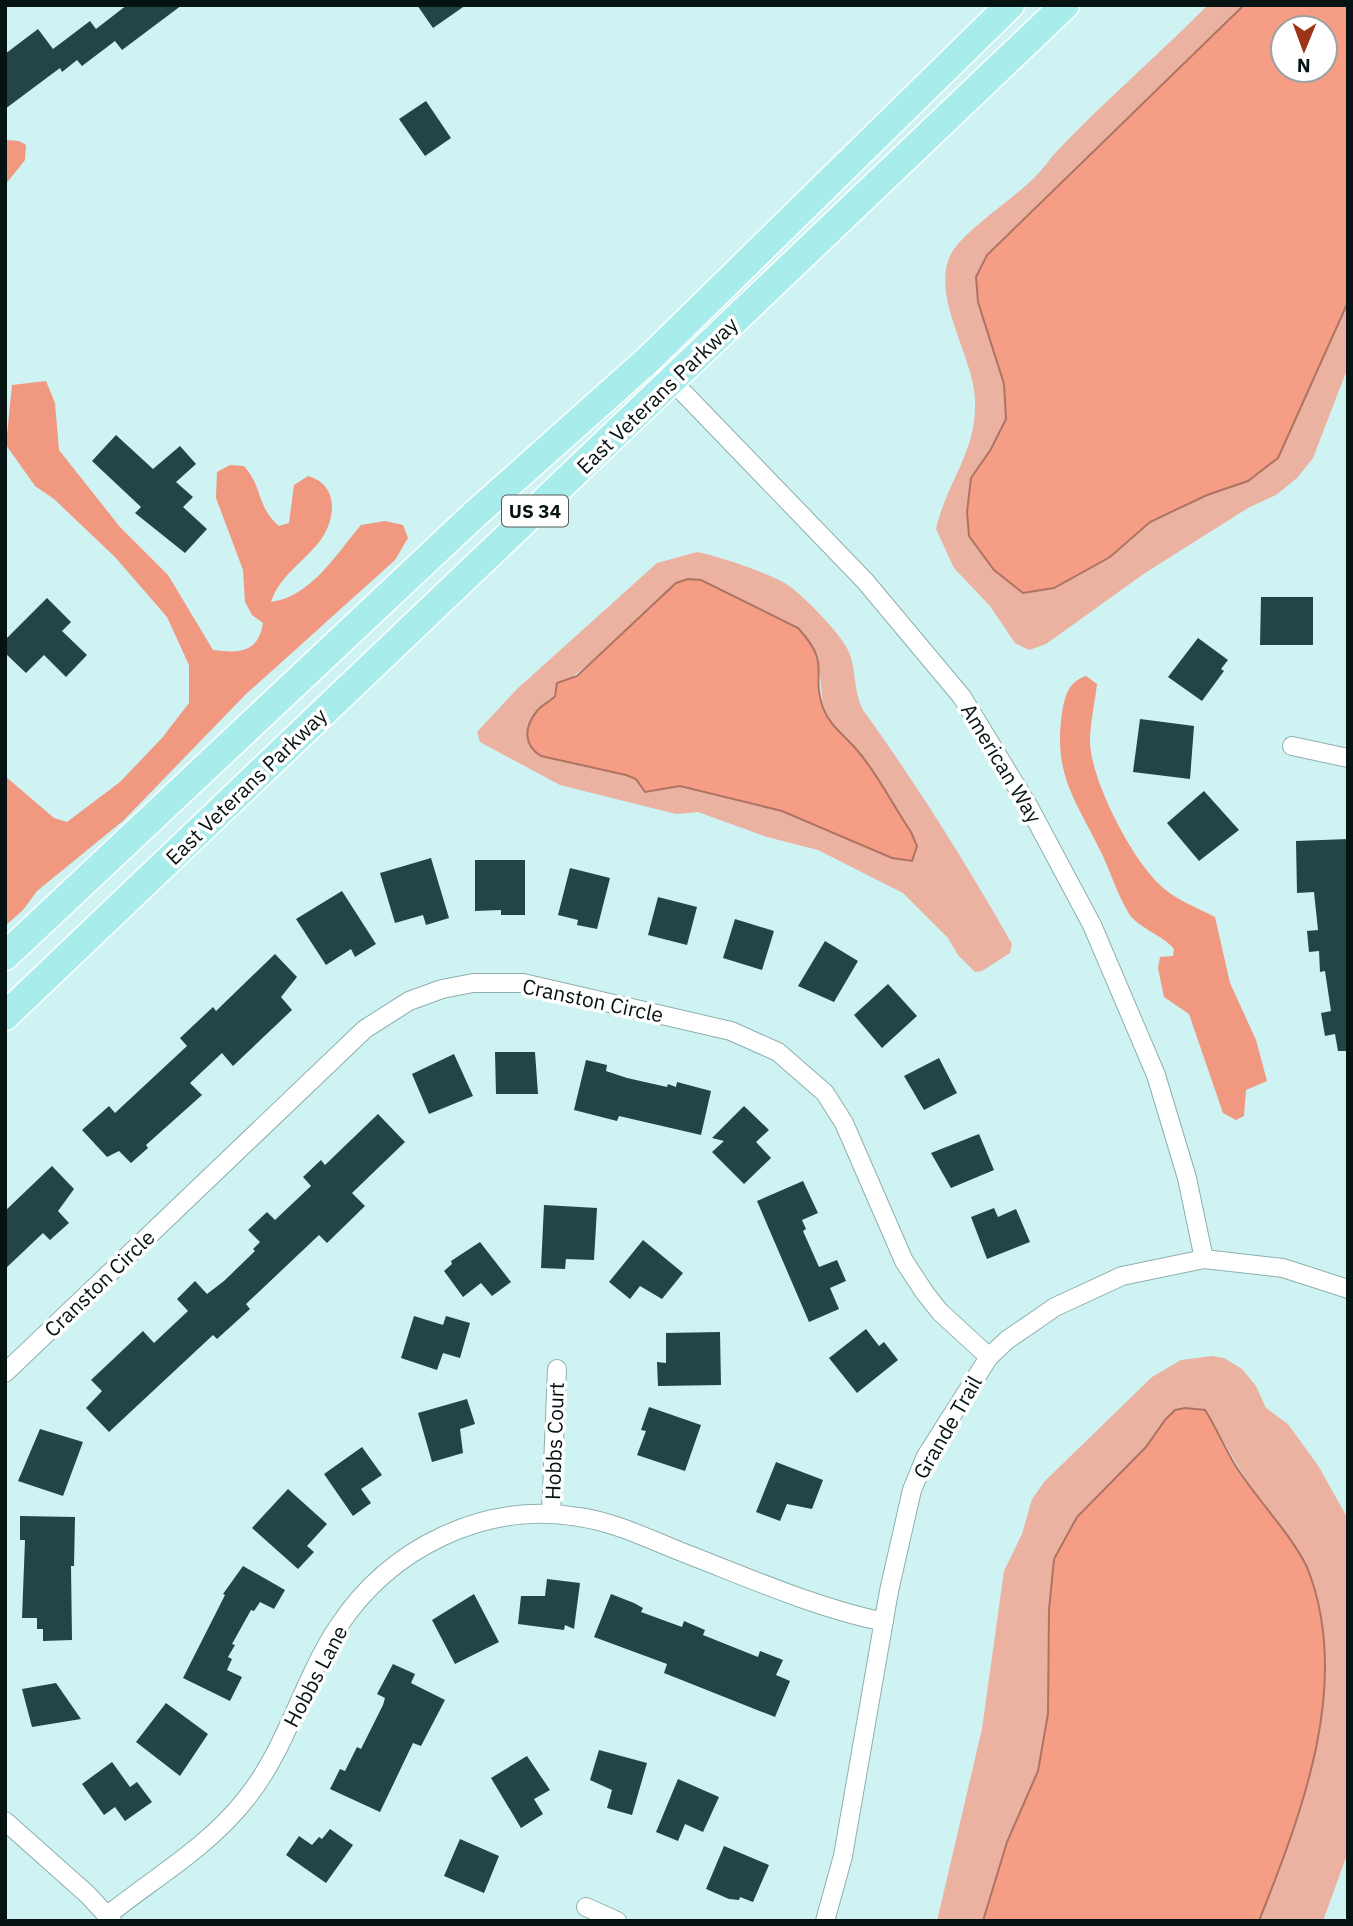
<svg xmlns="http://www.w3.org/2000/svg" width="1353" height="1926" font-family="'IBM Plex Sans',sans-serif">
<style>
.green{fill:#ebb1a1;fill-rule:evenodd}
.forest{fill:#f09880}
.water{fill:#f69d85;stroke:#ae7463;stroke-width:2;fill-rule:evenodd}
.building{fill:#244545}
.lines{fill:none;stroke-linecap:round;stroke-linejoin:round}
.minor-casing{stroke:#8db0af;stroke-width:20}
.primary-casing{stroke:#fff;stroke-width:31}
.minor{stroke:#fff;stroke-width:18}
.primary{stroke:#a8eceb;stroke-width:28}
.labels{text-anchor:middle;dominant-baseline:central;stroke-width:7;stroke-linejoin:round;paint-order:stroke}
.shield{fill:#fff;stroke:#515a5a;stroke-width:2}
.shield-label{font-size:19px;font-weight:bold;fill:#061313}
.street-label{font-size:21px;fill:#061313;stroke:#fff}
</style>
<rect width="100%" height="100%" fill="#cef3f2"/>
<path class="green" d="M1208 5H1244L987 255 978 302 1004 384 1006 419 991 449 971 478 1110 557 1150 522 1207 495 1248 481 1278 458 1348 302V367L1313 458 1297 478 1276 495 1248 508 1145 573 1046 644 1029 650 1015 643 990 606 954 568 936 529C947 481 977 452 975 400 974 357 931 298 950 256 960 233 1016 197 1035 177 1044 168 1051 157 1059 149 1107 99 1159 54 1208 5Z
M697 552C718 556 776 575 792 588 810 603 835 628 847 648 857 666 852 688 863 710 917 785 966 863 1012 944L1010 953 982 971 975 972 958 955 948 938 903 893 818 850 767 837 698 812 676 814 560 785 480 742 477 732 517 689 657 563ZM610 646 818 654 823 708 836 730 858 751 911 832 892 858 782 811 680 786 645 792 636 779 626 775 541 756 537 709C551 702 555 691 566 682 580 670 596 659 610 646Z
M1213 1356 1224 1358 1242 1369 1256 1386 1266 1408 1288 1424 1319 1467 1348 1519V1852L1323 1921H1259C1302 1809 1353 1685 1307 1568 1298 1548 1280 1529 1267 1511 1246 1481 1229 1452 1212 1420L1175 1410 1146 1447 1117 1476 1049 1610 1048 1714 1038 1771 1007 1842 983 1921H937L982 1729 1004 1571 1022 1534 1032 1499 1045 1481 1152 1377 1181 1360Z"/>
<path class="forest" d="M5 140 19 141 26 145 25 160 5 185Z
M46 381 55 403 59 450 120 527 168 575 213 650C238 653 258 654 263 623L252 615 245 602 243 570 216 498 217 472 230 465 244 466C264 489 256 506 279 526L289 523 294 485 308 476C337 484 337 515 322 538 306 561 280 574 271 602 311 597 337 553 361 525L385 521 403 525 408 538 395 560 245 695 124 820 37 891 23 910 5 926V776L54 818 67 822 120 782 162 738 189 703V665L167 617 115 557 54 499 35 486 6 445 12 385Z
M1086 676 1097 684C1095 701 1091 719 1090 737 1088 776 1131 858 1160 885 1174 899 1198 908 1215 917L1230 983 1256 1040 1267 1081 1246 1090 1244 1116 1236 1120 1223 1113 1189 1014 1164 997 1158 968 1160 957 1173 956 1174 949C1162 934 1137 928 1128 912 1117 894 1111 873 1102 854 1076 800 1053 776 1062 713 1065 696 1068 682 1086 676Z"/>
<path class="water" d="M1244 5H1348V302L1278 458 1248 481 1207 495 1150 522 1110 557 1054 588 1023 593 994 570 969 536 967 512 971 478 991 449 1006 419 1004 384 978 302 976 277 987 255ZM1283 28H1325V70H1283Z
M688 579 701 580 798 628C833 666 810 671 823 708 830 726 845 736 857 750 878 774 893 806 911 832L917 846 912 861 892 858 782 811 680 786 645 792 636 779 626 775 541 756C523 745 524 727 537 711 541 705 550 702 555 696L557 683 577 676 676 583Z
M1185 1408 1205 1410C1218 1430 1226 1452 1239 1471 1260 1503 1290 1533 1307 1567 1353 1682 1302 1812 1259 1921H983L1007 1842 1038 1771 1048 1714 1049 1610 1054 1559 1077 1517 1146 1447 1165 1420 1175 1410Z"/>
<path class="building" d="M127 5H182L122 50 115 41 82 66 77 60 62 72 60 68 5 109V54L38 29 53 49 90 21 96 29Z
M417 5H466L433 28Z
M426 101 451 138 425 156 399 119Z
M116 435 153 469 180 446 196 464 176 482 193 497 183 507 207 529 185 553 135 513 141 507 92 461Z
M1261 597H1313V645H1260Z
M47 598 71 622 62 631 87 655 66 677 44 655 26 673 5 653V640Z
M1198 638 1228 660 1221 669 1224 671 1202 701 1168 677Z
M1140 719 1194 726 1190 779 1133 772Z
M1204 791 1239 830 1199 861 1167 823Z
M1348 839V1051H1338L1335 1034 1325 1036 1321 1013 1331 1011 1325 971 1320 972 1319 951 1309 952 1307 931 1318 930 1314 892 1297 893 1296 841Z
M431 858 449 918 426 925 423 915 395 923 380 873Z
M475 860H525V915H501V910L475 911Z
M570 868 610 878 597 929 577 925 578 920 558 915Z
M342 891 376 944 355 957 351 949 326 965 296 919Z
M658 897 697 907 687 945 648 935Z
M735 919 774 931 762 970 723 958Z
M825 941 858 961 834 1002 798 986Z
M275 954 297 977 281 997 292 1010 233 1066 222 1053 190 1083 202 1095 146 1145 148 1148 131 1163 119 1151 107 1157 82 1130 109 1106 115 1113 187 1046 180 1038 213 1007 216 1011Z
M888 984 917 1016 882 1048 854 1015Z
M495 1052H535L538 1094H496Z
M454 1054 473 1096 429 1114 412 1074Z
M939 1058 957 1093 924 1110 904 1076Z
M586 1060 607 1065 606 1071 627 1078 667 1087 668 1084 676 1087 677 1082 711 1091 701 1135 619 1116 617 1121 574 1110Z
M744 1106 769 1130 756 1142 771 1158 744 1184 712 1152 724 1141 712 1138Z
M378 1114 405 1142 352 1193 365 1206 327 1243 319 1235 246 1304 250 1309 217 1339 213 1335 109 1432 86 1408 102 1391 91 1380 143 1331 154 1343 188 1311 177 1299 195 1281 207 1294 224 1281 255 1251 253 1249 260 1242 248 1230 267 1212 275 1220 311 1186 303 1177 321 1160 325 1165Z
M979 1134 994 1170 951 1188 931 1153Z
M52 1166 74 1189 58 1211 69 1223 50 1240 43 1233 5 1269V1211Z
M803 1181 818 1213 802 1220 806 1229 803 1231 819 1267 837 1260 846 1281 830 1288 839 1309 809 1322 757 1201Z
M544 1205 597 1208 594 1260 566 1259 565 1269 541 1268Z
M994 1208 998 1217 1016 1209 1030 1242 987 1259 971 1217Z
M643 1240 683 1273 662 1299 640 1286 630 1299 609 1282Z
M480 1242 511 1282 492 1296 481 1283 463 1297 444 1271 452 1264 451 1261Z
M414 1316 443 1325 446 1316 470 1323 460 1358 443 1353 437 1370 401 1358Z
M866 1329 879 1346 884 1342 898 1360 857 1393 829 1358Z
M720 1332 721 1385 658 1386 657 1362 666 1363V1333Z
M467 1399 475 1424 460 1429 463 1453 432 1462 418 1413Z
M649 1407 701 1425 685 1471 637 1455 646 1431 641 1430Z
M40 1429 83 1442 63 1496 18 1481Z
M362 1447 382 1475 361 1489 371 1503 353 1516 324 1474Z
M776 1462 823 1480 812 1509 787 1504 780 1521 756 1512Z
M288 1489 327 1524 307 1546 314 1552 298 1569 252 1528Z
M20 1516 75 1517 74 1566H71L72 1640 43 1641V1629H37V1618H22L25 1540H20Z
M243 1566 285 1590 274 1609 260 1602 254 1611 251 1610 232 1644 235 1645 228 1657 232 1659 227 1670 242 1677 230 1701 183 1678 225 1595 223 1594Z
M547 1579 580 1583 574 1629 565 1625 564 1630 518 1624 521 1596H545Z
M474 1594 499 1642 455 1664 432 1620Z
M611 1594 634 1603 643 1608 641 1612 682 1627 684 1621 705 1630 703 1635 758 1657 760 1651 783 1660 776 1675 790 1681 775 1717 664 1673 667 1664 594 1637Z
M393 1664 415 1674 411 1683 445 1700 421 1746 413 1743 380 1812 330 1789 340 1769 345 1771 357 1747 361 1749 383 1705 385 1698 377 1694Z
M56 1683 81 1719 32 1727 22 1689Z
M166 1703 208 1734 180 1776 136 1742Z
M599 1750 647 1763 632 1815 607 1808 612 1790 590 1780Z
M527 1756 550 1790 534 1799 543 1814 521 1828 491 1778Z
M112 1762 130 1787 137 1782 152 1802 125 1821 115 1807 104 1815 82 1784Z
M678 1779 719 1797 703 1832 685 1824 678 1841 656 1832Z
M330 1829 353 1845 326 1883 286 1855 299 1836 312 1845 319 1837 322 1839Z
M460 1839 499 1856 484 1893 444 1876Z
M724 1846 769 1865 753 1902 740 1897 739 1900 729 1899 706 1889Z"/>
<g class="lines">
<g class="minor-casing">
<path id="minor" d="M650 358 865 581 962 697 1029 807 1092 925 1156 1075 1187 1178 1204 1259
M1292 746 1348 758
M5 1373 365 1029 409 1001 442 989 473 983H523L731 1031 778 1052 825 1093 844 1123 904 1261 925 1293 940 1312 989 1357
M551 1514 557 1369
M5 1821 88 1895 112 1921
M586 1907 617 1921
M108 1915C154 1878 208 1847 245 1800 287 1749 302 1681 338 1627 390 1548 484 1501 579 1517 614 1522 647 1538 679 1551 747 1577 813 1607 884 1622
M825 1921 843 1856 889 1591 912 1490 926 1456 989 1357 1007 1340 1055 1307 1122 1276 1204 1259 1283 1268 1348 1289"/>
</g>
<g class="primary-casing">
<path id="primary" d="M5 956 474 515 650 358 1010 5
M5 1016 1065 5"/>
</g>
<use href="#minor" class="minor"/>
<use href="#primary" class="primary"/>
</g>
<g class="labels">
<rect class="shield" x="502" y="495.5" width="66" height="31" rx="5"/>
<g class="shield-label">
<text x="535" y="511">US 34</text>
</g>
<g class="street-label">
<text transform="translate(657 395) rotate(-44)">East Veterans Parkway</text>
<text transform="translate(1002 763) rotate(59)">American Way</text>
<text transform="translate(246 786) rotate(-44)">East Veterans Parkway</text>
<text transform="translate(593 1000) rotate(12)">Cranston Circle</text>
<text transform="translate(99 1283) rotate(-44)">Cranston Circle</text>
<text transform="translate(947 1427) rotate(-60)">Grande Trail</text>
<text transform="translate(554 1441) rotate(-88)">Hobbs Court</text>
<text transform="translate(315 1676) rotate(-62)">Hobbs Lane</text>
</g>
</g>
<rect width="1353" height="1926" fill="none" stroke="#061313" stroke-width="14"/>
<g transform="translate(1304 49) rotate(181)"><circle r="33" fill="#ffffff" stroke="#9ba1a1" stroke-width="2"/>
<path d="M0-5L12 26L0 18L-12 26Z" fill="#9c3418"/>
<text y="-10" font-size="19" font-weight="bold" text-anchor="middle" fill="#061313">N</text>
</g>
</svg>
